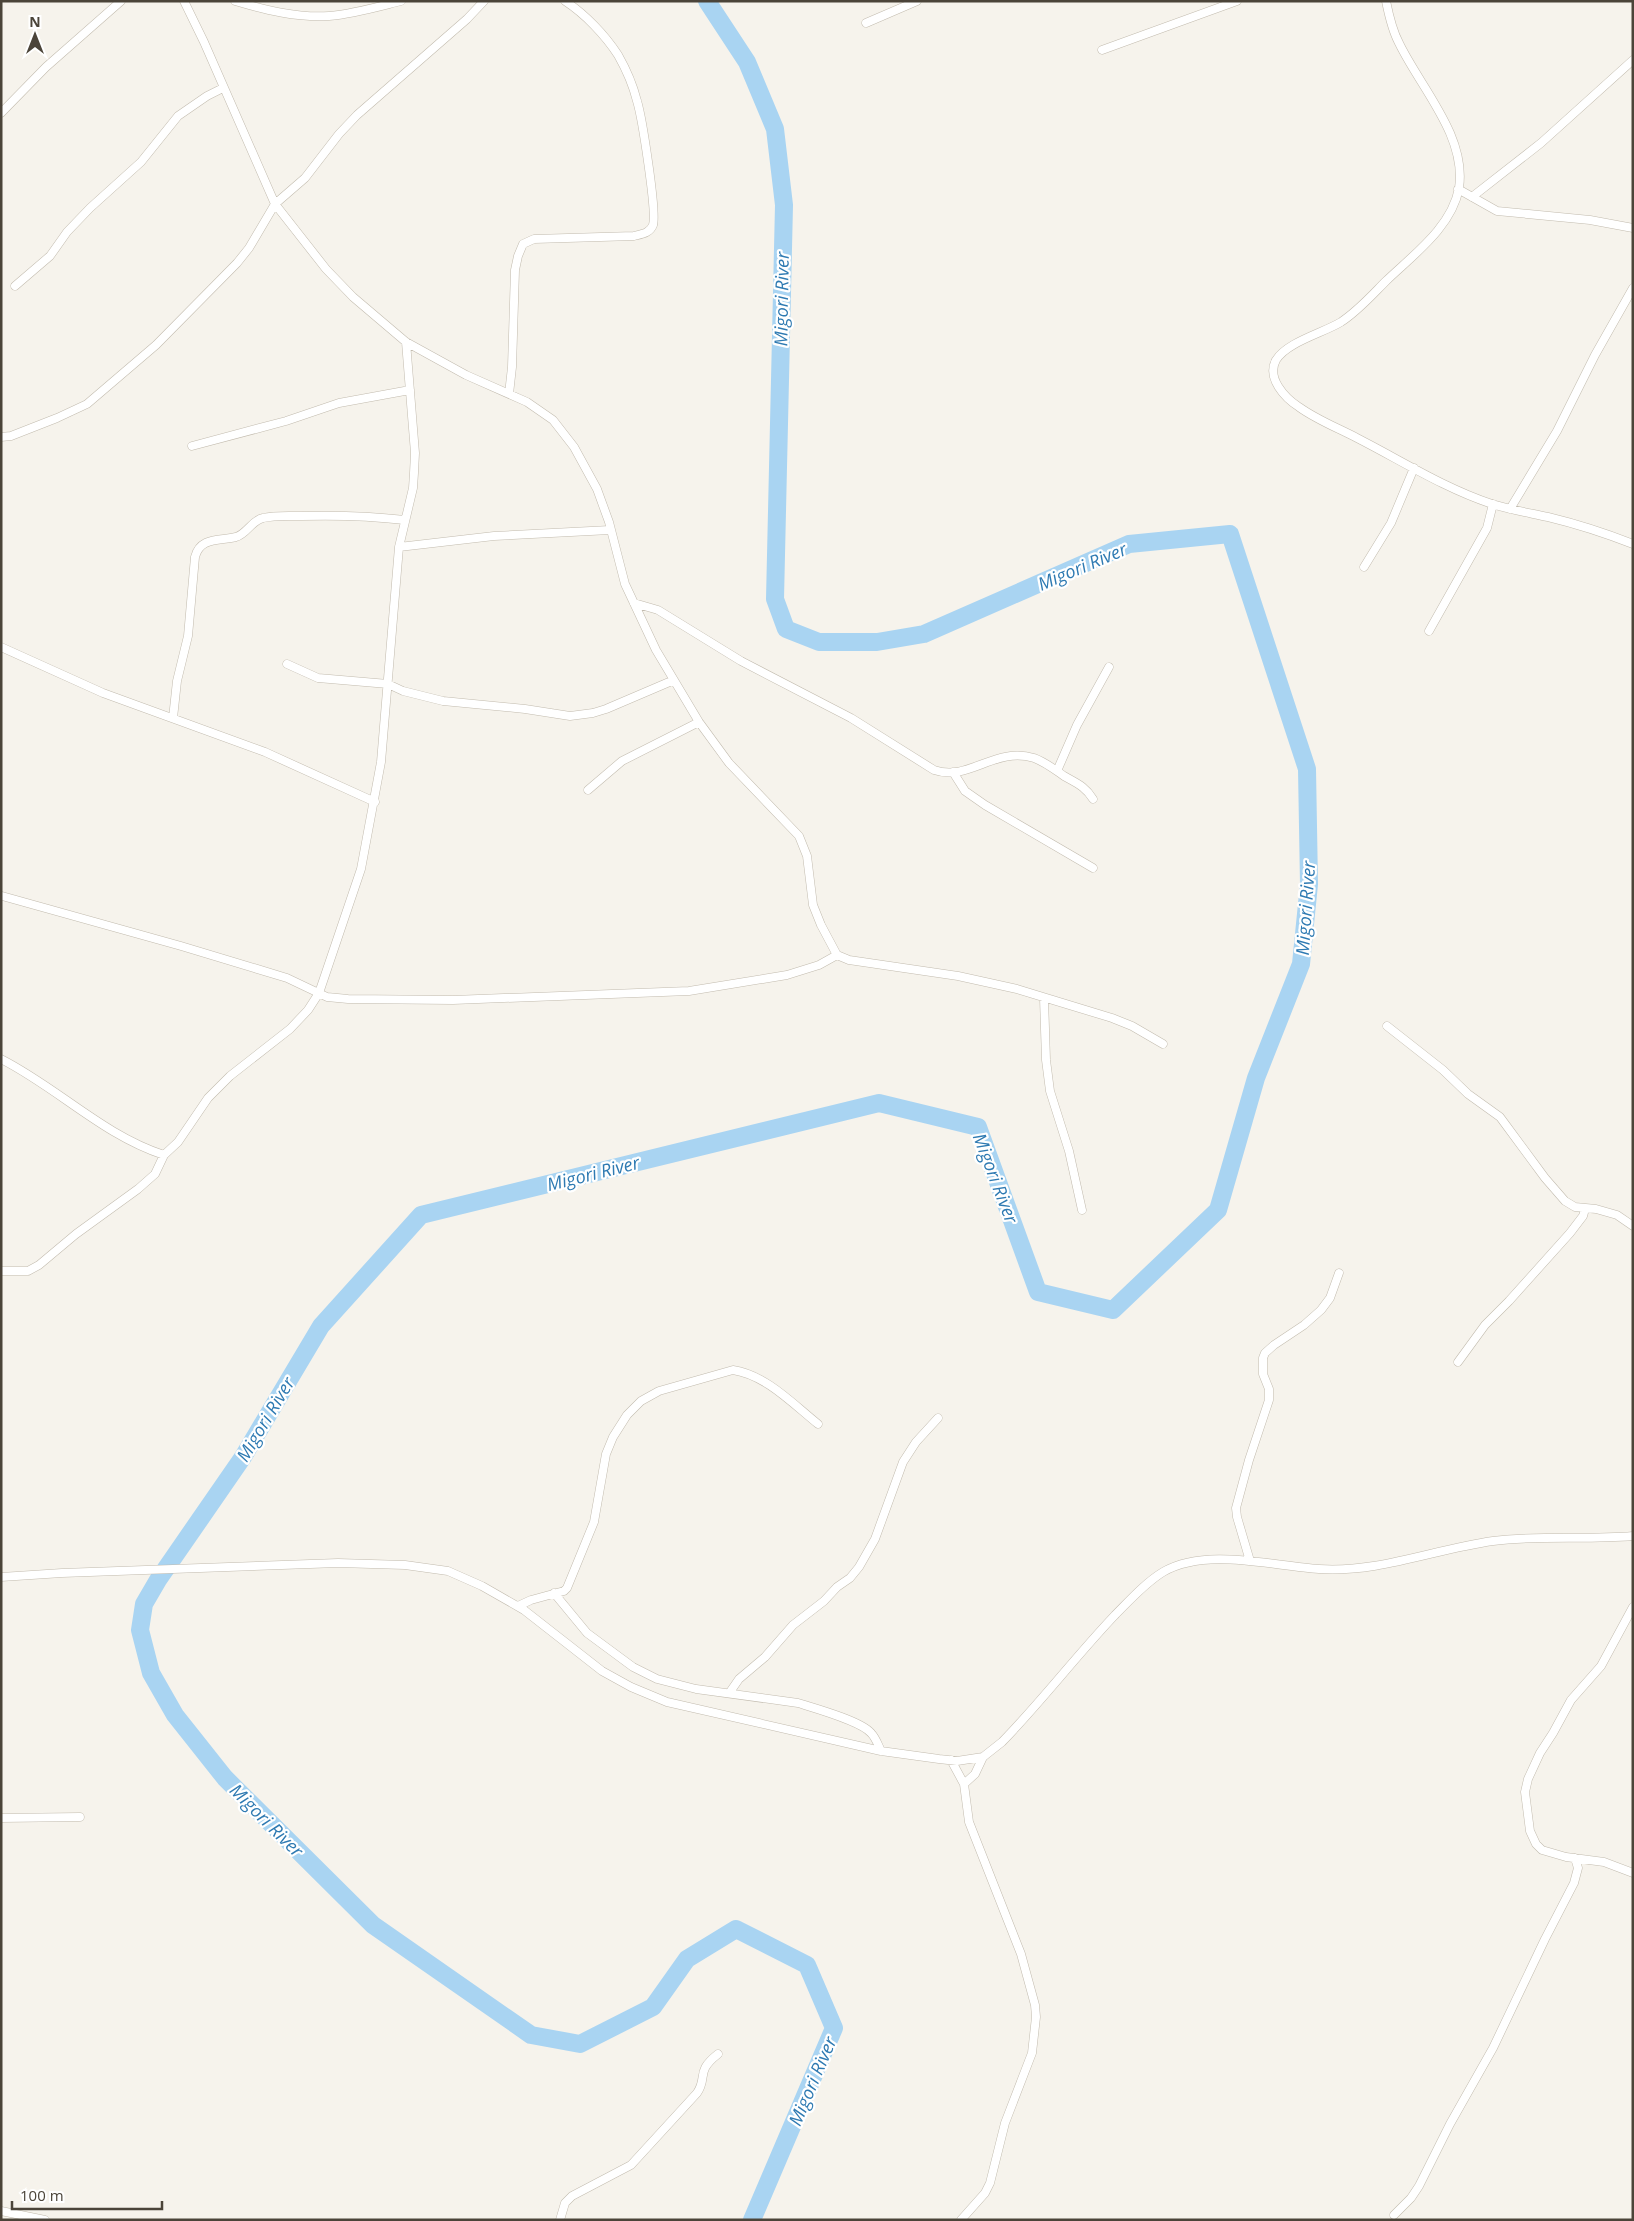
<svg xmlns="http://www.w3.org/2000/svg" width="1634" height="2221" font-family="'Open Sans',sans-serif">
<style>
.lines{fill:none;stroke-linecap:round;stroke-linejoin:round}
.river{stroke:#a9d4f2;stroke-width:18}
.street-casing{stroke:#c2bbae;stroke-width:9}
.street{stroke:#fff;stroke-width:8}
.labels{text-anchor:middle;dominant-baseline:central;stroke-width:4.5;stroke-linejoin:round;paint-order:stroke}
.water-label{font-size:18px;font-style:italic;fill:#2e7ab2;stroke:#fff}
</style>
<rect width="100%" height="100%" fill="#f6f3ec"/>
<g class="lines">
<path class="river" d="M707 1 747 62 775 129 784 205 775 599 786 629 819 642H877L924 634 1129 544 1230 534 1307 769 1309 884 1301 964 1256 1078 1218 1210 1113 1310 1038 1292 978 1127 879 1103 421 1215 321 1326 243 1457 158 1580 144 1604 140 1630 151 1673 175 1715 225 1778 373 1925 531 2035 580 2044 653 2007 687 1959 736 1929 807 1965 834 2028 752 2220"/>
<g class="street-casing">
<path id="street" d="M184 1 204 42 275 204 326 269 353 297 406 342 466 375 527 402 553 420 574 447 597 489 609 522 625 584 656 650 699 722 729 763 799 836 807 856 813 905 821 925 837 955 849 960 958 976 1017 989 1112 1018 1132 1026 1163 1044
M235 1C265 10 297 18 329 16 353 14 377 7 401 1
M1386 1C1389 16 1392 30 1399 43 1420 87 1467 136 1459 188 1452 227 1413 255 1386 281 1372 295 1358 311 1341 322 1323 333 1287 342 1276 360 1266 378 1285 398 1299 407 1317 420 1338 428 1357 438 1402 461 1444 488 1492 504 1511 510 1530 513 1548 517 1577 524 1605 533 1633 544
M866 23 917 1
M1102 50 1237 1
M1 113 46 67 121 1
M1458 189 1497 211 1590 220 1633 228
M1472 197 1541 143 1633 60
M15 286 50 256 67 232 90 208 141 162 178 116 207 96 223 88
M509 394 512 367 515 270 518 256 523 244 534 239 634 236C642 234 650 233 653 225 657 212 642 117 637 101 633 85 626 69 618 55 605 35 585 14 565 1
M1 437 11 436 57 418 87 404 156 345 237 263 249 248 275 204 305 178 339 134 357 115 467 19 484 1
M192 446 286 421 339 403 410 390
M1510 509 1557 431 1595 355 1633 288
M399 547 494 536 610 530
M1364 567 1391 523 1414 468
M634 603 658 610 741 661 851 718 934 770C969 782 995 746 1034 758 1045 762 1054 769 1064 776 1076 783 1085 786 1093 799
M1429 631 1487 528 1493 504
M1 647 103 693 265 752 375 802
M287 664 318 678 388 684 403 691 443 701 525 709 570 716 593 713 606 709 674 680
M173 718 177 681 188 636 195 557C200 537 219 541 236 537 247 534 252 520 263 518 275 515 289 516 301 516 336 515 370 516 405 520
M1057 771 1077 725 1109 667
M953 772 965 791 985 805 1093 868
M588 790 622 761 699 722
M2 896 181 946 287 978 327 997 348 999 453 1000 689 991 787 975 819 965 837 955
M1044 998 1046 1060 1050 1091 1069 1151 1082 1210
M1387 1026 1443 1070 1468 1094 1500 1117 1545 1178 1565 1201 1575 1207 1596 1209 1617 1215 1633 1226
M1 1059C58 1088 103 1135 164 1155
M1 1271H28L39 1265 76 1234 138 1189 155 1174 164 1155 178 1142 208 1098 230 1076 290 1029 308 1010 319 993 361 869 381 762 399 547 413 488 414 473 415 453 406 342
M1458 1362 1485 1325 1509 1301 1570 1233 1583 1216 1585 1209
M1250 1561 1237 1517 1236 1508 1249 1460 1269 1400V1389L1263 1374V1358L1265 1353 1274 1345 1304 1325 1321 1310 1330 1298 1339 1273
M1 1577 62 1573 338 1563 405 1565 448 1571 482 1586 524 1610 602 1671 631 1687 667 1702 881 1751 939 1759 957 1761 983 1757 1002 1742C1042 1701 1076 1656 1115 1615 1130 1600 1145 1583 1163 1572 1206 1547 1272 1566 1319 1569 1379 1573 1435 1549 1493 1541 1540 1535 1586 1540 1633 1536
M554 1593 587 1633 633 1667 657 1679 696 1689 798 1703C814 1708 861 1721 871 1733 876 1738 878 1745 881 1751
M518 1606 531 1600 564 1591 567 1588 594 1522 606 1454 613 1437 627 1415 641 1401 659 1391 733 1370C766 1375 793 1404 818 1424
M1633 1607 1601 1666 1571 1700 1553 1733 1540 1753 1528 1779 1525 1792 1530 1831 1536 1844 1542 1850 1566 1857 1604 1862 1633 1873
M730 1692 739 1679 765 1657 793 1625 824 1601 837 1587 850 1578 859 1567 875 1539 903 1462 916 1442 938 1418
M951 1760 964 1784 969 1822 1021 1954 1035 2005 1036 2017 1032 2053 1005 2123 990 2183 985 2193 961 2220
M964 1784 975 1774 983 1757
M1 1818 80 1817
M1 2211 45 2220
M1394 2215 1411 2198 1419 2186 1450 2124 1493 2048 1545 1939 1574 1883 1578 1868 1575 1858
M560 2220 565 2203 572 2196 631 2165 697 2093C708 2077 695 2072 718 2054"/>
</g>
<use href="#street" class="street"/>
</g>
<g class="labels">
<g class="water-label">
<text transform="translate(781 299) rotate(-89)">Migori River</text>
<text transform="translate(1082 566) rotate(-23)">Migori River</text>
<text transform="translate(1305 908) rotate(-86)">Migori River</text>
<text transform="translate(593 1173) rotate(-14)">Migori River</text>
<text transform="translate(996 1178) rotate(69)">Migori River</text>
<text transform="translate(265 1419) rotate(-59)">Migori River</text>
<text transform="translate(267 1820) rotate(45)">Migori River</text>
<text transform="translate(812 2081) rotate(-67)">Migori River</text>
</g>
</g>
<rect width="1634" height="2221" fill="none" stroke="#4b4439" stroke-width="5"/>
<g transform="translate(35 35)" stroke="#ffffff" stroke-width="4" paint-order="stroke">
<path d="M0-4L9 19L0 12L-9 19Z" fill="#4b4439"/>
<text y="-8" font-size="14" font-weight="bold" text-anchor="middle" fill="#4b4439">N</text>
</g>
<path d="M12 2201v8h150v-8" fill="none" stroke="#4b4439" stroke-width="2.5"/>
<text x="20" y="2201" font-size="15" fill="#4b4439" stroke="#ffffff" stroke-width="4" paint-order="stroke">100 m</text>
</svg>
